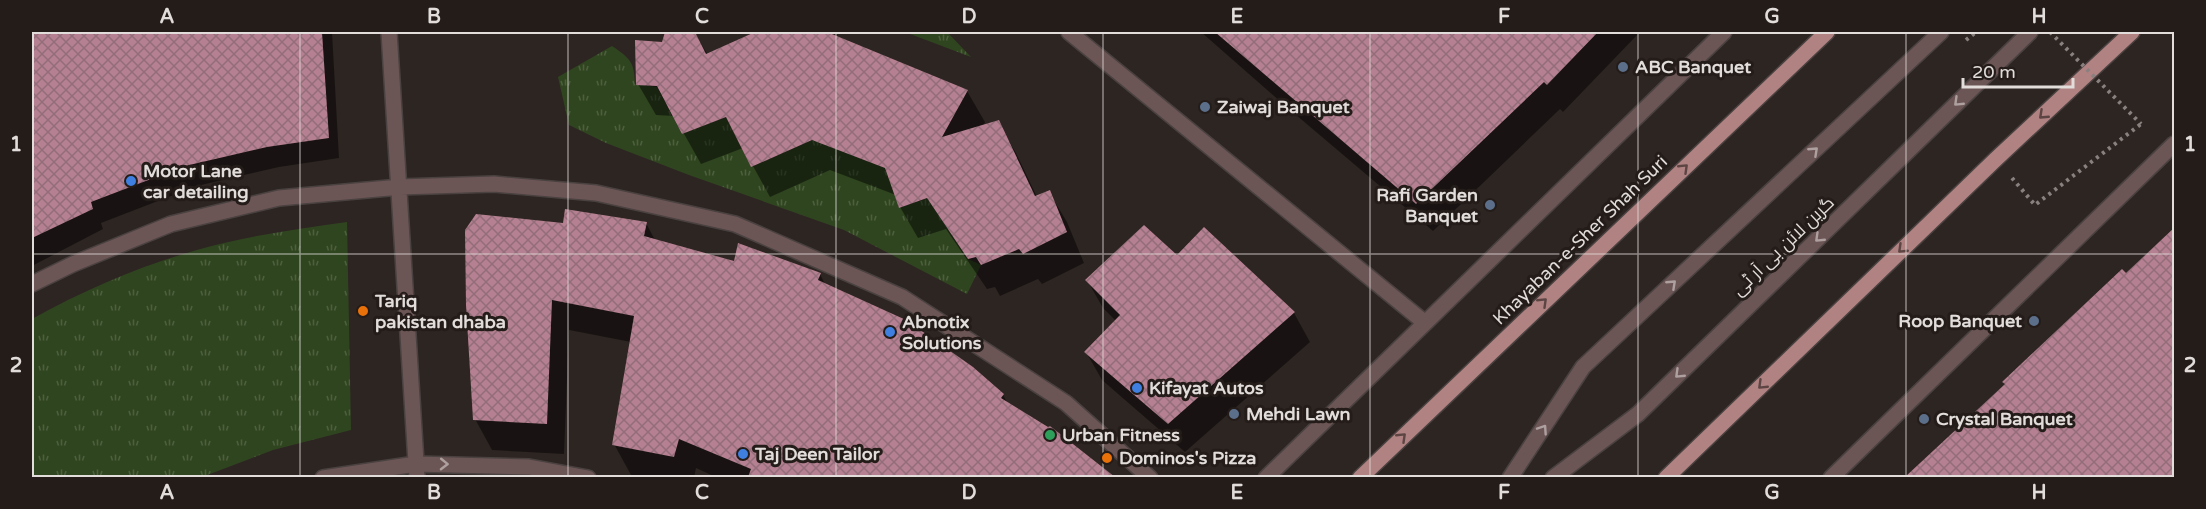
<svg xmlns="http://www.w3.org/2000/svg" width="2206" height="509" font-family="'Varela Round',Cairo,sans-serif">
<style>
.grass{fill:url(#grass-tufts)}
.shadow{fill:#0007}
.building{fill:url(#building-cross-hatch)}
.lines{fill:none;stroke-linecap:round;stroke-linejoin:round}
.minor-casing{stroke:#4a4240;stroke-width:18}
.major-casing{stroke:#4a4240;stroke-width:18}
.path{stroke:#88817f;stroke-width:4;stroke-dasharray:3 4.5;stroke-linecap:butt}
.minor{stroke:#6c5555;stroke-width:15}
.major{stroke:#b18282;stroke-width:15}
.path-bridge{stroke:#88817f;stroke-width:4;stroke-dasharray:3 4.5;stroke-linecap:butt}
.oneway{stroke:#ada09f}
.oneway2{stroke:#5c4543}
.grid{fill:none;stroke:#e2dddb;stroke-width:1.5;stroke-opacity:0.55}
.service-dot{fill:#5c6f8a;stroke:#231c19;stroke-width:2}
.shop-dot{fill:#3f7fe0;stroke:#231c19;stroke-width:2}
.food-dot{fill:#e8710a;stroke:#231c19;stroke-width:2}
.leisure-dot{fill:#2e9e5b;stroke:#231c19;stroke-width:2}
.labels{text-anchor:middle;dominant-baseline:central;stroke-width:6;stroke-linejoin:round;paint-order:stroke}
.poi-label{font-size:18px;font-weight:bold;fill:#e2dddb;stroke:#231c19;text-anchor:start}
.street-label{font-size:18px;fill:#e2dddb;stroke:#231c19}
.neatline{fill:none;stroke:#e2dddb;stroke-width:2}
.grid-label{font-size:20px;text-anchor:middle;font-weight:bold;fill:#e2dddb}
</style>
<defs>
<pattern id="grass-tufts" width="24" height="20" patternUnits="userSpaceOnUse" patternTransform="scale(1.5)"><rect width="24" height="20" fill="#2f451f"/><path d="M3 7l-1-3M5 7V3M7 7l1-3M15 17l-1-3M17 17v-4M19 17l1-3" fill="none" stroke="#4d5f3f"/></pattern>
<pattern id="building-cross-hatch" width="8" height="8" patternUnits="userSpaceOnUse" patternTransform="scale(1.5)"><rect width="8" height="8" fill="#b58091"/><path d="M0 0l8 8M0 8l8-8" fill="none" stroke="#936d79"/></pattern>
</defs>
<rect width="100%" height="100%" fill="#2d2522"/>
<path class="grass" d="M905 32H947L971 57Z
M612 46C631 59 634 62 635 84L657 87 682 134 726 117 751 167 821 136 887 168 899 208 927 198 968 259 981 265 967 294 844 230 689 175 606 143 569 125 558 77Z
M347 222 351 430 273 450 202 477H32V319C84 290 140 266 197 250 246 236 297 229 347 222Z"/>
<path class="shadow" d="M32 32H332L339 158 279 167 197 186 101 223 103 229 32 266Z
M670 32H694L708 55 758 32H783L805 70 818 32H823L967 91 985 122 983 127 998 122 1016 153 1037 197 1049 192 1067 222 1084 263 1042 284 1038 279 1000 296 995 287 987 289 946 229 918 238 900 207 896 195 830 170 770 197 743 148 701 164 674 116 656 115 638 84 663 43 667 33Z
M1201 32H1640L1563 112 1560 109 1433 231 1289 109Z
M646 223 655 240 735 263 820 274 826 286 1003 395 1008 404 1049 429 1050 428 1112 478H718L696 468 694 478H645L631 475 614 444 631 342 569 330 564 454 492 450 475 419 565 224Z
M1204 229 1294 313 1310 342 1185 452 1102 380 1086 352 1116 321 1103 308 1087 280 1177 257Z
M2174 229V478H1907L2006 385Z"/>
<path class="building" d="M32 32H322L329 138 267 147 185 166 91 202 93 209 32 238Z
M665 32H695L706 54 755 32H827L968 90 942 137 999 120 1035 196 1050 190 1067 232 1023 254 1019 249 981 265 976 257 968 259 927 198 899 208 885 168 812 140 751 167 726 117 682 134 657 86 636 85 635 40 662 42Z
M1215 32H1598L1547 85 1544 82 1416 204Z
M565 209 647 222 644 236 734 261 738 243 821 273 818 280 906 320 973 367 1004 394 1001 398 1048 427 1050 426 1115 477H748L751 469 679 439 674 457 612 445 634 316 552 300 547 424 473 420 466 305 465 230 476 214 563 223Z
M1144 225 1177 255 1204 227 1295 312 1168 424 1084 352 1120 315 1085 280Z
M2175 227V477H1905L2005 384 2002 382 2122 269 2126 273Z"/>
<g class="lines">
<g class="minor-casing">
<path id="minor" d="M389 32 417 478
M1069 32 1424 322
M32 284 73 264 171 224 279 198 400 187 494 184 596 193 735 224 902 297 1066 403 1150 478
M323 478 416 464 529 467 588 478
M1266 478 1724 32
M1510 478 1583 367 1941 32
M1553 478 1638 414 2030 32
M1831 478 2174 144"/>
</g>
<g class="major-casing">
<path id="major" d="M1360 478 1827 32
M1666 478 1996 159 2132 32"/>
</g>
<path class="path" d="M1966 40 1976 32
M2012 178 2035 205 2141 124"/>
<use href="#minor" class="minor"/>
<use href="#major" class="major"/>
<path class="path-bridge" d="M2050 32 2141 124"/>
</g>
<defs><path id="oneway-chevron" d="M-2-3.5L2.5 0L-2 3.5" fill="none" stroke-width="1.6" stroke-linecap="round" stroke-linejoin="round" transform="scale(1.5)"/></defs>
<g class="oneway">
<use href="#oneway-chevron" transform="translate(1958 102) rotate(136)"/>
<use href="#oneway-chevron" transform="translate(1814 151) rotate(-43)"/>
<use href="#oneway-chevron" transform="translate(1819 238) rotate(136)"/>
<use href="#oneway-chevron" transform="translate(1672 284) rotate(-43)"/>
<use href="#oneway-chevron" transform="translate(1679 374) rotate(136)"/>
<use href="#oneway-chevron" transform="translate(1543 429) rotate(-56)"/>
<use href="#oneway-chevron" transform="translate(444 464) rotate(1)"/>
</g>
<g class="oneway2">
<use href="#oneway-chevron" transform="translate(2043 115) rotate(137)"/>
<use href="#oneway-chevron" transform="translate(1684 168) rotate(-44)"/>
<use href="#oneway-chevron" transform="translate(1902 249) rotate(136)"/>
<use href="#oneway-chevron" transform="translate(1543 302) rotate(-44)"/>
<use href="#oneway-chevron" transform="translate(1762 385) rotate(136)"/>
<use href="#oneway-chevron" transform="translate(1402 437) rotate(-44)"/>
</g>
<path class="grid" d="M300 32V478M568 32V478M836 32V478M1103 32V478M1370 32V478M1638 32V478M1906 32V478M32 254H2174"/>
<g class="service-dot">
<circle cx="1623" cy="67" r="6"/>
<circle cx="1205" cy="107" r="6"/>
<circle cx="1490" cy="205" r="6"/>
<circle cx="2034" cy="321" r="6"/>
<circle cx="1234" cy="414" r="6"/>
<circle cx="1924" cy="419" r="6"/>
</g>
<g class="shop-dot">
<circle cx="131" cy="181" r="6"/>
<circle cx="890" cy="332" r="6"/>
<circle cx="1137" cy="388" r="6"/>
<circle cx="743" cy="454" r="6"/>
</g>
<g class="food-dot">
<circle cx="363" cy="311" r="6"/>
<circle cx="1107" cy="458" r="6"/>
</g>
<circle class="leisure-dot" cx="1050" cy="435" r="6"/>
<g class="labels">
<g class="poi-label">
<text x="1635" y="67">ABC Banquet</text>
<text x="1217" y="107">Zaiwaj Banquet</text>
<text x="143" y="171">Motor Lane<tspan x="143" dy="21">car detailing</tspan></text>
<text x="1478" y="195" text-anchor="end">Rafi Garden<tspan x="1478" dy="21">Banquet</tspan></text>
<text x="375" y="301">Tariq<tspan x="375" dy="21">pakistan dhaba</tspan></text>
<text x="2022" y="321" text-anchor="end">Roop Banquet</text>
<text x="902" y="322">Abnotix<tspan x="902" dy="21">Solutions</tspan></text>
<text x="1149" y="388">Kifayat Autos</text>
<text x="1246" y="414">Mehdi Lawn</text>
<text x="1936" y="419">Crystal Banquet</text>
<text x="1062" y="435">Urban Fitness</text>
<text x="755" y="454">Taj Deen Tailor</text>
<text x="1119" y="458">Dominos's Pizza</text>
</g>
<g class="street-label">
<text transform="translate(1580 240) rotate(-44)">Khayaban-e-Sher Shah Suri</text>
<text transform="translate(1783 246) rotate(-44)">گرین لائن بی آر ٹی</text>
</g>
</g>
<rect width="2206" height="509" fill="none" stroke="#231c19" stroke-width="66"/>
<path d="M1963 78v9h110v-9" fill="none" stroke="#e2dddb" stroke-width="3"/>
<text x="1972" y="78" font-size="18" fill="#e2dddb" stroke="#231c19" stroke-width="4.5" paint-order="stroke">20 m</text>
<rect x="33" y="33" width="2140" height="443" class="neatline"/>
<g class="grid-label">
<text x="167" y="23">A</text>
<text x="434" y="23">B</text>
<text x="702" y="23">C</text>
<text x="969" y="23">D</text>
<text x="1237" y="23">E</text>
<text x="1504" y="23">F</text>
<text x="1772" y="23">G</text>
<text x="2039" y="23">H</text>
<text x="16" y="151">1</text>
<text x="2190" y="151">1</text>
<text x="16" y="372">2</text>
<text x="2190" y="372">2</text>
<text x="167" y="499">A</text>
<text x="434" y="499">B</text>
<text x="702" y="499">C</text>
<text x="969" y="499">D</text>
<text x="1237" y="499">E</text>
<text x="1504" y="499">F</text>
<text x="1772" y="499">G</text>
<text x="2039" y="499">H</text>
</g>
</svg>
